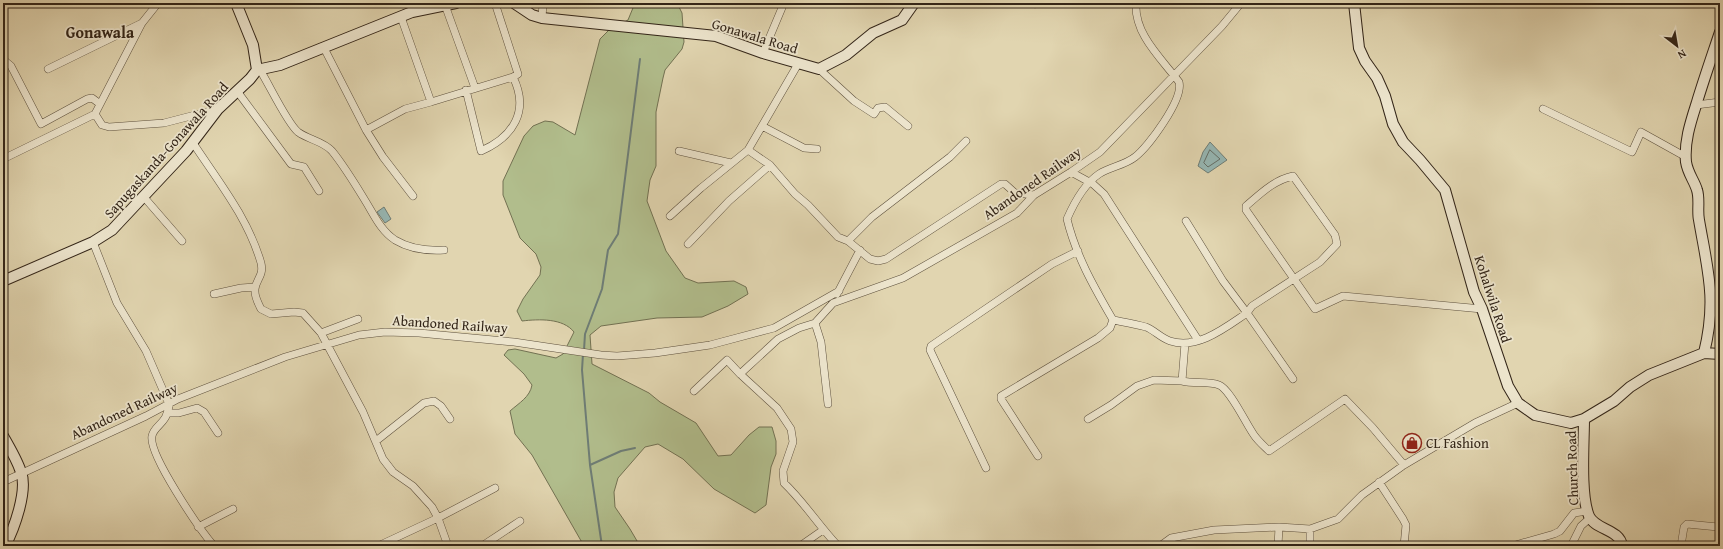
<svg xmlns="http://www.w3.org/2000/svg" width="1723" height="549" font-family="'Gentium Book Plus',serif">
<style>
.green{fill:#b1bd8c;stroke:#727152}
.water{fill:#96b7b4;stroke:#6e7d76}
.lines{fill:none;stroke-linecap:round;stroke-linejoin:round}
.shore{stroke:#646e66;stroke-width:1}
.stream{stroke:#6e7d76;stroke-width:2}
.street-casing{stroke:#5e513e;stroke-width:8}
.secondary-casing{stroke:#332518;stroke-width:12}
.street{stroke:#ece4cc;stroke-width:7}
.secondary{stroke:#ece4cc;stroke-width:10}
.labels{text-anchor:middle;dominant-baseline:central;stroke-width:3.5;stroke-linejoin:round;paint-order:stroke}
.street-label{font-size:14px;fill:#332518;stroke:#ece4cc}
.poi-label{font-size:14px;fill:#332518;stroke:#ece4cc;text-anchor:start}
.quarter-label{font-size:16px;font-weight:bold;fill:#332518;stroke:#ece4cc}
</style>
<rect width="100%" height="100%" fill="#e1d5b0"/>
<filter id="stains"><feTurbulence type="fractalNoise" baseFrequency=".005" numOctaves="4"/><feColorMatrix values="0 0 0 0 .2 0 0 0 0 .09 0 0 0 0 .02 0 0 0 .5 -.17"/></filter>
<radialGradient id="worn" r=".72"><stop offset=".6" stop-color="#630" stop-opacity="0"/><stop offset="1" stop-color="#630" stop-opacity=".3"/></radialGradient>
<path class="green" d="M635 3H677L682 13 684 42 682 49 665 70 663 78 656 112V166L650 180 647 201 666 251 685 278 698 283 734 281 746 287 748 294 728 306 702 317 657 318 601 326 590 335 592 364 649 393 660 402 696 423 718 456 731 455 749 435 759 427H772L776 441V454L771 467 766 505 755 513 714 489 683 459 658 444 645 447 618 478 614 492 615 507 630 529 640 546H584L532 455 515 434 510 411C519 403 530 397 532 385L524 374 504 355 508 350 515 349 556 358 563 354 574 332C563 318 539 319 522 321L517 311 523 299 540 275 541 267 536 254 520 238 503 195V181L524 136 533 126 545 121 553 122 575 135 600 39 609 30 628 20Z"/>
<path class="water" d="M1210 142 1227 160 1208 173 1198 166 1203 152Z
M384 207 391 219 385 223 377 212Z"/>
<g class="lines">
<path class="shore" d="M1210 150 1220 159 1208 167 1204 163Z"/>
<path class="stream" d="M584 350 585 334 602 289 608 250 618 234 640 59
M583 354 582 370 590 465 602 546
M590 465 621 451 635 448"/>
<g class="street-casing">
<path id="street" d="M1034 3 1035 4
M1136 3C1134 34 1161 58 1179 82 1184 99 1148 147 1135 157 1125 165 1110 167 1099 174 1084 184 1074 203 1067 219 1076 256 1094 287 1113 320 1123 322 1135 324 1146 327 1154 330 1161 338 1170 341 1198 350 1226 327 1247 313L1223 281 1186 221
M445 5 475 88
M401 17 431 102 513 77 518 74 495 3
M542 18 543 3
M324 48 366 130 383 157 413 196
M763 53 784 3
M5 61 11 66 41 124 87 99 92 98 100 104
M798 64 748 150 770 165 795 194 808 205 838 237 848 241 870 259 878 261 886 259 1001 184H1005L1015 193 1034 195
M48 69 142 23
M819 69 854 101 874 114 878 108 885 107 908 126
M260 70C269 84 287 123 298 132 309 140 323 141 332 151 345 167 355 184 366 202 374 215 381 231 395 240 410 249 427 251 444 250
M466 90 481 151C513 137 530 111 513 77
M237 91 291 164 304 167 319 191
M1696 105 1720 102
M1543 109 1632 152 1641 132 1686 157
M95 114 102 125 109 127 164 123 218 109
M762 126 804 148 817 149
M366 130 405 109 431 102
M193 143C218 181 248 218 261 263 264 276 256 279 255 289 254 296 258 303 261 309L271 314 294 312 303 313 321 333 363 412 383 459 393 472 413 486 432 507 438 518 448 546
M679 151 731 163
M3 159 95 114 142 23 158 3
M1071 172 1093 184 1104 194 1198 340
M143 196 182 241
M670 216 701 188 748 150
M848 241 872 217 950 157 966 141
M93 242 117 303 146 351 169 404C168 424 154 425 152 436 148 454 200 530 214 546
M688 244 729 201 770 165
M214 294 241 288 255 287
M837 294 860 250
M815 323 821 342 828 404
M321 333 358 319
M1293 379 1247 313 1252 306 1320 262 1337 244 1335 235 1293 176C1274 180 1260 194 1246 206V210L1315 309 1343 296 1482 309
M1182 381C1194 384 1208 381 1219 385 1230 389 1246 424 1254 435 1258 441 1264 446 1269 451L1345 399 1373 428 1404 465
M694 391 727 360 740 374
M169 413H179L197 408 204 412 218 433
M1088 419 1111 405 1137 386 1154 380 1182 381 1185 343
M376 441 424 403 434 401 441 406 450 419
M1038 456 1001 399V396L1098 338 1110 328 1113 320
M986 468 930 350 931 346 1052 264 1078 251
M3 482 146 416 178 399 285 357 359 335 385 332 419 333 514 342 601 355 617 356 655 353 710 345 774 328 839 291
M1379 482 1403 519 1406 525 1404 546
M198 527 233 509
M1310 529V546
M378 546 438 518 495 488
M482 546 520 521
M800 546 823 530
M838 546C819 526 804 502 784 483L783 471 793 442 791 429 777 408 740 374 778 339 799 328 815 323 833 303 903 278 1017 213 1034 195 1071 172 1100 152 1222 26 1241 3
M1160 546 1171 538 1214 530 1279 527 1310 529 1338 519 1362 495 1404 465 1475 423 1518 403
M1278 546 1279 527
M1512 546 1554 534 1560 531 1574 513 1587 511
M1571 546 1581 526 1590 518
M1681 546 1684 527 1687 524 1718 527"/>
</g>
<g class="secondary-casing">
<path id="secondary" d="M236 3 253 45 257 70
M514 3 532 15 542 18 716 36 763 53 819 69 846 55 873 33 902 20 914 3
M1354 3 1359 48 1365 61 1377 78 1385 96 1393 124 1403 142 1420 160 1445 190 1474 292 1482 309 1508 386 1518 403 1535 415 1571 423 1584 419 1614 401 1630 387 1649 375 1704 353 1720 354
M257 70 280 65 412 12 456 3
M3 281 93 242 112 230 186 151 218 109 250 79 257 70
M1704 353C1717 300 1708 272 1699 220 1697 211 1700 199 1697 190 1694 180 1688 174 1686 162 1684 141 1691 121 1697 102 1704 79 1712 56 1720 32
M1584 419C1584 443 1580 495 1589 516 1595 530 1620 529 1622 546
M3 436C10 448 17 460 21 472 28 491 14 529 5 546"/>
</g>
<use href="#street" class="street"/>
<use href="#secondary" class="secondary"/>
</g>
<defs>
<g id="shop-ring" transform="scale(1)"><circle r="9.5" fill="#ece4cc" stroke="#8f2418" stroke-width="1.5"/><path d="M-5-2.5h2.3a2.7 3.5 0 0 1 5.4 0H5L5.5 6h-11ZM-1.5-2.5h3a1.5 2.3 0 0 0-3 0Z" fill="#8f2418"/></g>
</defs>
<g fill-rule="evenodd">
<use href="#shop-ring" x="1412" y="443"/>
</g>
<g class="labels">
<g class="street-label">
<text transform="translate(755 36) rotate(17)">Gonawala Road</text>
<text transform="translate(166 150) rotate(-48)">Sapugaskanda-Gonawala Road</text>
<text transform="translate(1032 183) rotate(-35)">Abandoned Railway</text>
<text transform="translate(1493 299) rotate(72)">Kohalwila Road</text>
<text transform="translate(450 324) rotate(4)">Abandoned Railway</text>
<text transform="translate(124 411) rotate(-25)">Abandoned Railway</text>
<text transform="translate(1572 468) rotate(-92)">Church Road</text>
</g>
<g class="poi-label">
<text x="1426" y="443">CL Fashion</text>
</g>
<g class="quarter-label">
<text x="100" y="32">Gonawala</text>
</g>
</g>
<rect width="1723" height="549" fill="none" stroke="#e1d5b0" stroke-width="16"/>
<rect x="4" y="4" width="1715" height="541" fill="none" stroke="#332518" stroke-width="2"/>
<rect x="8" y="8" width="1707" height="533" fill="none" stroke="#332518"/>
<g transform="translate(1677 46) rotate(149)" stroke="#ece4cc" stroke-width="3" paint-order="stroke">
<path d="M0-3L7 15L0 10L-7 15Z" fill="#332518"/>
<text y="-6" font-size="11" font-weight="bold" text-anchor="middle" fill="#332518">N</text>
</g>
<rect width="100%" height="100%" filter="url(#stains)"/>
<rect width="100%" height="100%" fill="url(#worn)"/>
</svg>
